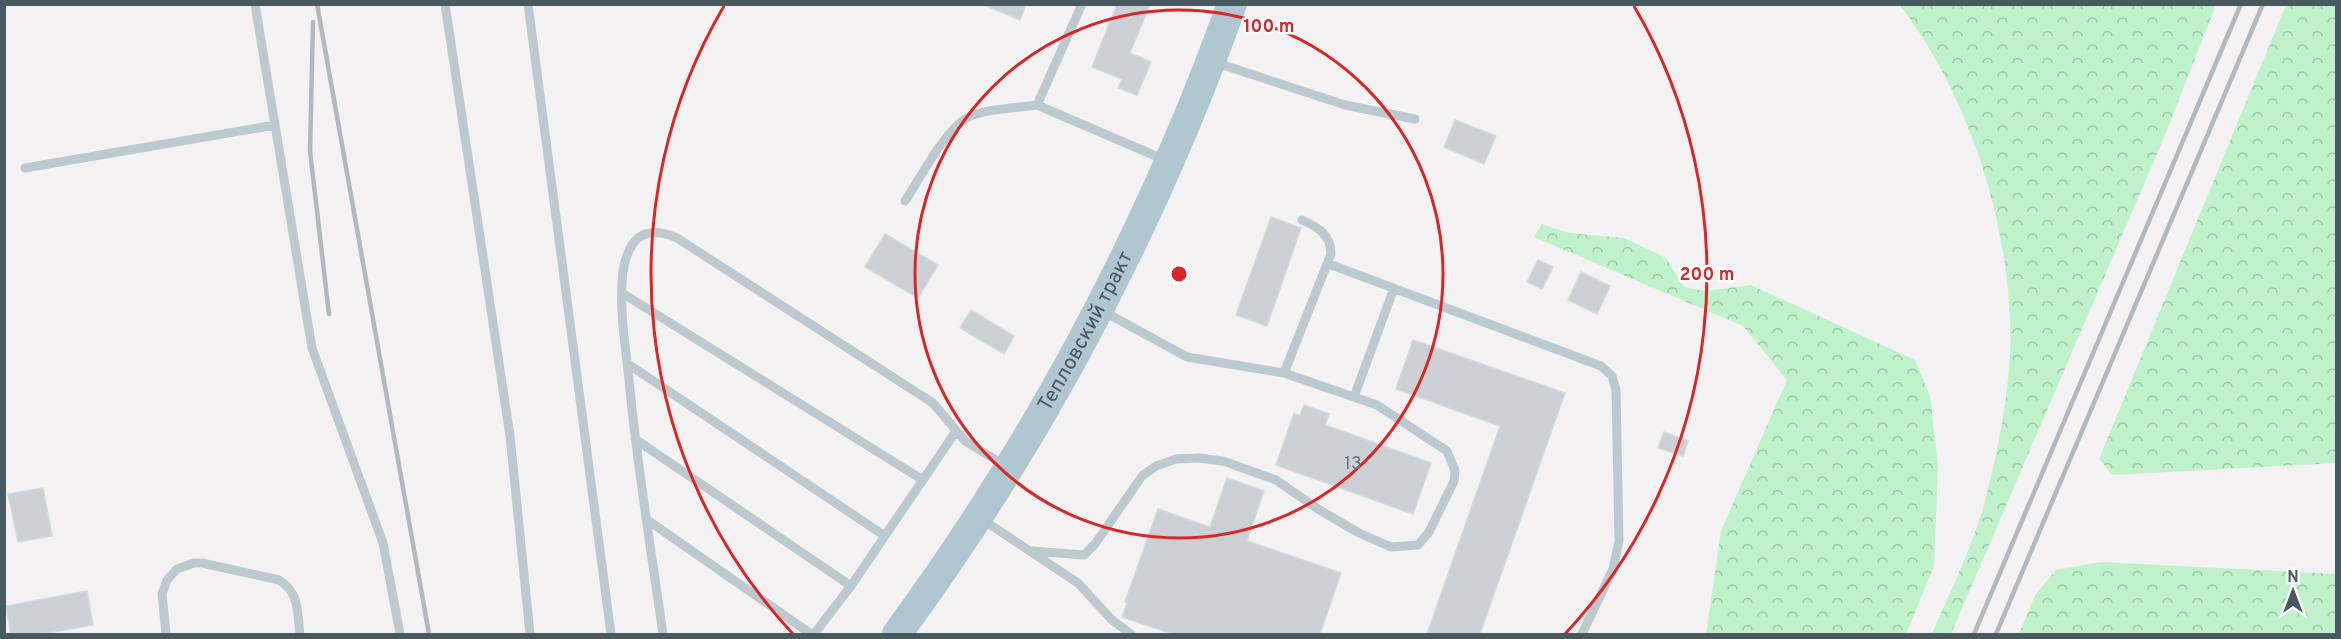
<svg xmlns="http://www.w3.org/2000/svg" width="2341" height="639" font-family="Overpass,sans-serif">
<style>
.forest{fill:url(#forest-crowns)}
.building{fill:#cbd0d4;stroke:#d5d9dd;stroke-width:1.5}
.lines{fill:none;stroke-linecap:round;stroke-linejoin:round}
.lane{stroke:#bcc9ce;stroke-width:9}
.primary{stroke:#b0c7d1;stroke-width:30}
.rail{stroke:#b3b8bc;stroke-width:4.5}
.ring{fill:none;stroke:#d62828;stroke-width:3}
.labels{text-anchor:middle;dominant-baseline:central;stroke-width:5;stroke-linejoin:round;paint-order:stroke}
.number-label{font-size:18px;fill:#69777d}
.street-label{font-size:21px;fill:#485960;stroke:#fff}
.centre{fill:#d62828;stroke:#fff;stroke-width:3}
.ring-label{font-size:18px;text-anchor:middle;font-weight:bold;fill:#d62828;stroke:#fff;stroke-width:5;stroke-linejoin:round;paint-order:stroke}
</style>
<defs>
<pattern id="forest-crowns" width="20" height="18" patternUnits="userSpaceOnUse" patternTransform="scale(1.5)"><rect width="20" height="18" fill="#bff2ca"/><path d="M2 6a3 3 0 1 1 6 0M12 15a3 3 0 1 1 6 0" fill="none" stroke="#9dc7a7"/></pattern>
</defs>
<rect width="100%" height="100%" fill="#f4f1f2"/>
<path class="forest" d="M1900 5H2216L2163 140 1951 634H1932C1949 594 1969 554 1982 512 1998 454 2013 379 2010 319 2005 208 1966 93 1900 5Z
M2286 5H2336V463L2113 475 2099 459Z
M1542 224 1569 233 1624 238 1666 258 1684 287 1706 291 1751 285 1915 360 1930 396 1938 467 1934 566 1906 634H1706L1721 531 1787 380 1743 326 1534 237Z
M2101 562 2336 574V634H2019L2035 595 2056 570Z"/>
<path class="building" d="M982 4H1026L1020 20Z
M1117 4H1150L1130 53 1151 62 1137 95 1118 88 1122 79 1092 67Z
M1455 120 1496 136 1484 164 1444 147Z
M1271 217 1301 228 1267 326 1236 315Z
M885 234 938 265 918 298 865 267Z
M1538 260 1553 267 1542 289 1527 282Z
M1581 272 1610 286 1597 314 1568 300Z
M971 310 1014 336 1004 354 960 328Z
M1413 340 1565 393 1480 634H1427L1500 426 1396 389Z
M1304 405 1329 414 1325 425 1431 463 1413 514 1276 465 1294 413 1300 416Z
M1664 432 1688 441 1683 456 1658 448Z
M1227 478 1264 491 1247 541 1341 573 1320 634H1173L1122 617 1127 603 1125 602 1158 509 1210 527Z
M43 488 52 536 18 542 8 494Z
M87 591 93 625 42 634H11L6 606Z"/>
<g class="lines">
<path class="lane" d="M255 4 312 348 383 543 400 634
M445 4 510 436 530 634
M528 4 611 634
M1082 4 1037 105 1165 160
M1214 62 1345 105 1415 119
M25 168 275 125
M905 201C920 179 948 123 973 115 993 108 1016 108 1037 105
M1329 264 1601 366 1612 376 1616 390 1619 541 1613 569 1582 634
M622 293 923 480
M628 364 885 536
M1284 373 1331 254C1331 235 1318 227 1302 220
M1354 397 1394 288
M635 439 851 586
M980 518 1078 583 1112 620 1131 634
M646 519 811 634
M1032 551 1084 555 1095 544 1142 476 1156 466 1176 459 1199 458 1223 461 1276 480 1318 509 1359 533 1391 547 1418 545 1429 532 1454 481 1455 471 1447 451 1377 405 1284 373 1187 357 1101 310
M166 634 162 594 167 580 177 569 194 563H202L279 580C300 593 297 612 300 634
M663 634C651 550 637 465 629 380 626 349 620 316 622 284 622 272 625 256 632 245 643 228 661 231 677 238L933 403 965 441 1006 466
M814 634 851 586 956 431"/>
<path class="primary" id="s1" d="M897 634C1038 442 1151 229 1232 4"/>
<path class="rail" d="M317 4 429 634
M313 22 310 151 329 314
M1974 634 2241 4
M1996 634 2263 4"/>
</g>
<g class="ring">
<circle cx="1179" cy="274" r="264"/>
<path d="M793 634A528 528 0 0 1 724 6M1634 6A528 528 0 0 1 1565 634"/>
</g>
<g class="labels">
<g class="number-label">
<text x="1353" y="464">13</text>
</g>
<g class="street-label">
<text stroke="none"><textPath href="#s1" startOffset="357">Тепловский тракт</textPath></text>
</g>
</g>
<circle cx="1179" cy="274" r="9" class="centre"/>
<g class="ring-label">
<text x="1269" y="32">100 m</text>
<text x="1707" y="280">200 m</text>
</g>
<rect width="2341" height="639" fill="none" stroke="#485960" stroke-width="12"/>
<g transform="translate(2293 591)" stroke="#ffffff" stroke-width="4.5" paint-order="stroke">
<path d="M0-4.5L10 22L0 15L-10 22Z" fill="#485960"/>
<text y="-9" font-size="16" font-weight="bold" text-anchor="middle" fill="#485960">N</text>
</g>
</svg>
